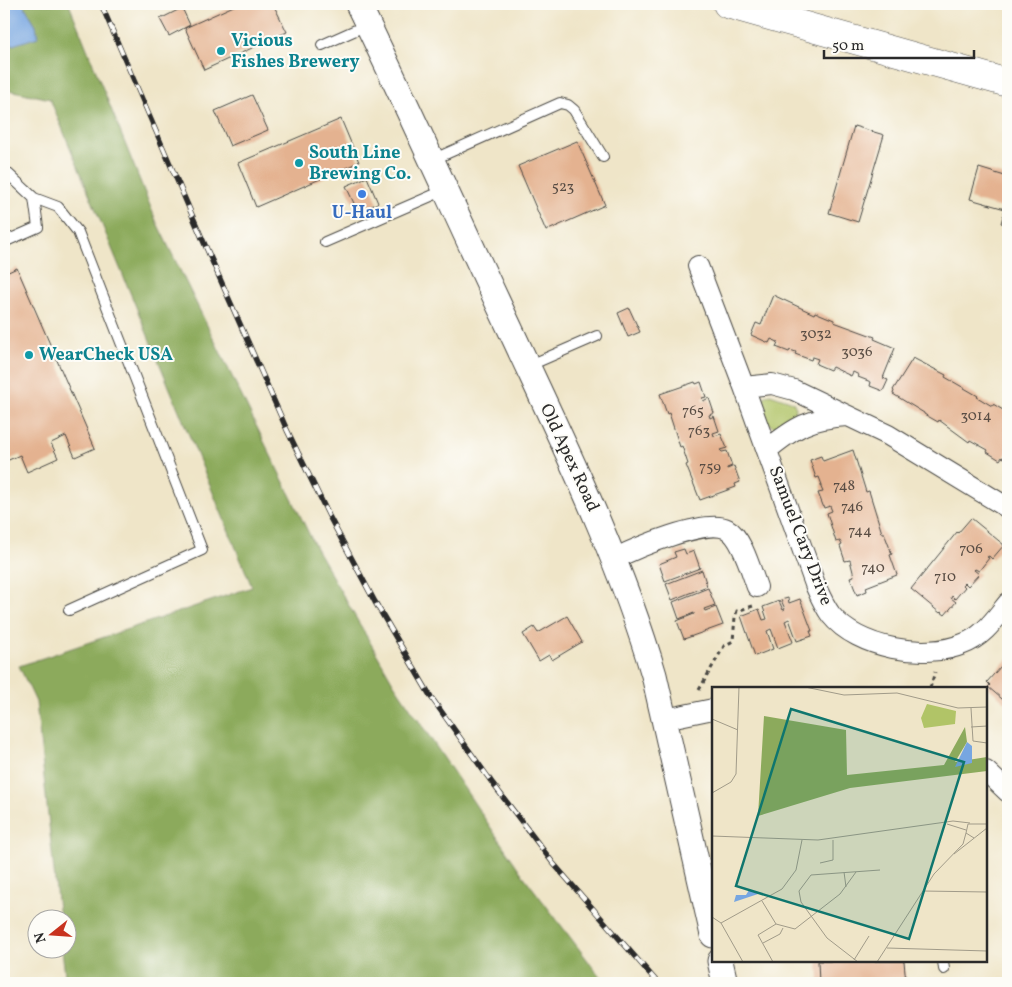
<svg xmlns="http://www.w3.org/2000/svg" width="1012" height="987" font-family="Vollkorn,serif">
<style>
.green{fill:#b1c467;stroke:#6e7849}
.forest{fill:#8caa5c;stroke:#5c6a44}
.water{fill:#77a6e1;stroke:#516886}
.building{fill:#e4b290}
.lines{fill:none;stroke-linecap:round;stroke-linejoin:round}
.service-casing{stroke:#484743;stroke-width:12}
.minor-casing{stroke:#484743;stroke-width:22}
.tertiary-casing{stroke:#484743;stroke-width:27}
.secondary-casing{stroke:#484743;stroke-width:29}
.path{stroke:#484743;stroke-width:3;stroke-dasharray:4 4;stroke-linecap:butt}
.service{stroke:#fff;stroke-width:10}
.minor{stroke:#fff;stroke-width:20}
.tertiary{stroke:#fff;stroke-width:25}
.secondary{stroke:#fff;stroke-width:28}
.rail-casing{stroke:#2b2b2b;stroke-width:5.5}
.rail{stroke:#fdfcf7;stroke-width:4;stroke-dasharray:11;stroke-linecap:butt}
.culture-dot{fill:#0f9aa8;stroke:#fdfcf7;stroke-width:2}
.shop-dot{fill:#3f7fe0;stroke:#fdfcf7;stroke-width:2}
.labels{text-anchor:middle;dominant-baseline:central;stroke-width:4;stroke-linejoin:round;paint-order:stroke}
.number-label{font-size:15px;fill:#594d44}
.culture-label{font-size:18px;font-weight:bold;fill:#0d838f;stroke:#fdfcf7;text-anchor:start}
.shop-label{font-size:18px;font-weight:bold;fill:#366cbe;stroke:#fdfcf7}
.street-label{font-size:18px;fill:#2b2b2b;stroke:#fdfcf7}
.inset-road{fill:none;stroke:#a19b89;stroke-width:1}
.view{fill:#0f766e;fill-opacity:0.15;stroke:#0f766e;stroke-width:2.5}
.inset-edge{fill:none;stroke:#2b2b2b;stroke-width:2.5}
</style>
<rect width="100%" height="100%" fill="#fdfcf7"/>
<filter id="ink" filterUnits="userSpaceOnUse"><feTurbulence type="fractalNoise" baseFrequency=".02" numOctaves="2"/><feDisplacementMap in="SourceGraphic" scale="10" xChannelSelector="R" yChannelSelector="G"/><feConvolveMatrix kernelMatrix="1 2 1 2 8 2 1 2 1" color-interpolation-filters="sRGB"/></filter>
<filter id="wash" filterUnits="userSpaceOnUse"><feTurbulence type="fractalNoise" baseFrequency=".0096" numOctaves="4" result="noise"/><feDisplacementMap in="SourceGraphic" scale="20" xChannelSelector="R" yChannelSelector="G"/><feGaussianBlur stdDeviation="1.12" result="paint"/><feColorMatrix in="noise" values="0 0 0 0 0 0 0 0 0 0 0 0 0 0 0 0 0 1.4 0 .05"/><feComposite in="paint" operator="in"/></filter>
<g filter="url(#wash)">
<rect width="100%" height="100%" fill="#efe5c8"/>
<path class="green" d="M770 394 793 402 796 408 795 417 774 427C762 421 759 410 763 398Z"/>
<path class="forest" d="M23 4H69L157 223 317 550 394 684 522 874 605 983H66L62 950H68V920L59 919 36 702 19 666 252 587 50 99 4 89V43L13 45 36 25Z"/>
<path class="water" d="M4 4H23L36 25 38 37 13 45 4 43Z"/>
<g id="blocks">
<path class="building" d="M238 4H273L287 32 204 70 185 28Z
M182 8 190 25 169 36 160 19Z
M252 95 268 130 230 146 215 111Z
M341 119 359 162 256 207 238 163Z
M854 126 884 135 858 222 829 213Z
M577 141 605 205 546 231 518 166Z
M979 168 1008 177V225L1001 223 1005 209 970 199Z
M367 177 378 203 358 212 346 186Z
M17 268 95 448 75 457 66 436 51 443 58 458 27 472 20 455 4 462V274Z
M773 295 814 314 815 312 834 320V322L875 337 874 339 895 348 883 378 888 380 883 391 870 386 871 382 858 377 859 375 853 372 851 376 832 367 830 370 816 364 818 359 812 357 811 360 795 354 796 352 790 350 789 352 776 347 778 342 771 339 769 343 751 335 756 323 761 325Z
M629 308 640 332 628 337 618 313Z
M913 358 946 375 945 377 978 396 977 397 992 406 993 404 1008 413V451L1004 458 1002 457 1000 460 987 452 988 450 970 440 969 442 939 420 938 422 924 414V413L893 394 894 391 893 390Z
M695 382 696 384 701 382 706 397 702 398 703 401 709 398 714 413 709 415 710 418 714 416 719 431 713 433 714 436 721 434 727 448 720 450 722 452 727 451 732 466 727 468V469L734 466 740 482 735 484 736 487 700 500 686 465 688 464 682 446 680 447 669 413 667 414 660 394Z
M853 450 866 492 869 491 882 533H884L892 554 890 555 897 575 866 587 867 591 857 595 850 577 854 576 850 560 845 561 840 546 842 545 840 541 836 542 827 513 832 511 830 506 824 508 818 493 823 492 820 485H822L819 477 816 478 810 460 821 456 823 461Z
M971 518 1004 545 992 559 989 556 987 557 989 558 979 571 975 569 974 570 979 574 968 586 965 583 963 585 965 587 955 599 952 596 951 598 956 602 945 615 941 612 940 613 911 589 957 532 958 533Z
M684 549 686 554 694 551 700 568 665 581 659 564 676 557 674 552Z
M702 570 707 586 672 600 666 584Z
M708 588 715 605 704 609 705 611 716 607 723 625 684 639 677 621 694 614V613L679 619 673 602Z
M788 598 789 603 800 599 812 631H810L812 636 797 641 789 619 785 621 793 642 778 648 771 629 767 631 773 649 755 656 741 616 759 609 763 620 767 619 763 607 779 601 783 610 785 609 781 600Z
M567 616 582 642 552 660 549 655 539 661 523 634 534 627 538 633Z
M1008 658V704L988 687 990 685 987 682Z
M818 961H904L906 983H819Z"/>
</g>
</g>
<g filter="url(#ink)">
<use href="#blocks" fill-opacity="0" stroke="#484743" stroke-width="1"/>
<g class="lines">
<g class="service-casing">
<path id="service" d="M322 45 367 25
M432 160 560 103 568 105 574 110 603 157
M4 170 34 198 38 227 4 242
M34 198 58 207 78 232 202 550 69 610
M325 242 445 190
M528 366 597 336
M943 961 944 969"/>
</g>
<g class="minor-casing">
<path id="minor" d="M698 266 744 387 816 587C820 596 825 607 831 615 857 648 925 660 963 644 983 637 995 619 1008 603
M744 387 772 384 794 390 888 435 1008 508
M767 450C795 427 810 418 847 416
M614 559C636 548 706 518 727 529 742 537 751 571 757 587
M665 719 713 709
M986 771 1008 792"/>
</g>
<g class="tertiary-casing">
<path id="tertiary" d="M358 4C411 113 460 223 512 333 564 445 619 556 654 675L713 935
M720 961 725 983"/>
</g>
<g class="secondary-casing">
<path id="secondary" d="M727 4 1008 83"/>
</g>
<path class="path" d="M930 688 935 672
M699 690 724 646 733 641 735 617 737 611 753 606"/>
<use href="#service" class="service"/>
<use href="#minor" class="minor"/>
<use href="#tertiary" class="tertiary"/>
<use href="#secondary" class="secondary"/>
<g class="rail-casing">
<path id="rail" d="M101 4 205 245 287 430 329 516 375 602 431 697 493 784 553 863 658 983"/>
</g>
<use href="#rail" class="rail"/>
</g>
</g>
<g class="culture-dot">
<circle cx="221" cy="51" r="5"/>
<circle cx="299" cy="163" r="5"/>
<circle cx="29" cy="355" r="5"/>
</g>
<circle class="shop-dot" cx="362" cy="194" r="5"/>
<g class="labels">
<g class="number-label">
<text x="563" y="187">523</text>
<text x="816" y="334">3032</text>
<text x="857" y="352">3036</text>
<text x="693" y="411">765</text>
<text x="976" y="416">3014</text>
<text x="699" y="431">763</text>
<text x="710" y="467">759</text>
<text x="844" y="486">748</text>
<text x="852" y="507">746</text>
<text x="860" y="531">744</text>
<text x="971" y="549">706</text>
<text x="873" y="568">740</text>
<text x="945" y="577">710</text>
</g>
<g class="culture-label">
<text x="231" y="41">Vicious<tspan x="231" dy="21">Fishes Brewery</tspan></text>
<text x="309" y="153">South Line<tspan x="309" dy="21">Brewing Co.</tspan></text>
<text x="39" y="355">WearCheck USA</text>
</g>
<g class="shop-label">
<text x="362" y="213">U-Haul</text>
</g>
<g class="street-label">
<text transform="translate(569 458) rotate(65)">Old Apex Road</text>
<text transform="translate(800 536) rotate(69)">Samuel Cary Drive</text>
</g>
</g>
<g transform="translate(712 687)">
<rect width="275" height="275" fill="#efe5c8"/>
<path d="M215 17 244 24 243 37 212 41 209 31Z" fill="#b1c467"/>
<path d="M52 29 134 43 135 88 232 78 253 40 255 55 243 75 275 70V84L138 101 46 129Z" fill="#8caa5c"/>
<path d="M255 55 260 59V76L243 80ZM37 203 49 206 22 215 24 208H34Z" fill="#77a6e1"/>
<path class="inset-road" d="M93 0 132 8 185 6 246 21 275 20M259 21 261 54 275 56M0 32 26 43M259 40 275 39M0 106 19 95 24 87 27 0M235 137 254 143M0 149 106 153 241 134 258 136M262 151 254 146 256 137H275M242 167 275 141M108 176 121 173V153M132 185 134 200M211 204 275 205M50 214 64 237 83 242 128 207 144 185M0 230 9 236 31 275M9 236 70 202 84 183 90 153M51 256 68 247 71 241M175 261 275 264M142 273 157 249M61 275 46 248 64 237M146 275 115 251 89 215 87 204 99 188 168 183M165 275 222 187 251 157 254 146"/>
<path class="view" d="M79 22 252 75 197 252 24 199Z"/>
<rect width="275" height="275" class="inset-edge"/>
</g>
<rect width="1012" height="987" fill="none" stroke="#fdfcf7" stroke-width="20"/>
<g transform="translate(52 934) rotate(253)"><circle r="24" fill="#fdfcf7" stroke="#a9a8a5"/>
<path d="M0-4L9 19L0 12L-9 19Z" fill="#c8321e"/>
<text y="-8" font-size="14" font-weight="bold" text-anchor="middle" fill="#2b2b2b">N</text>
</g>
<path d="M824 50v8h150v-8" fill="none" stroke="#2b2b2b" stroke-width="2.5"/>
<text x="832" y="50" font-size="15" fill="#2b2b2b" stroke="#fdfcf7" stroke-width="4" paint-order="stroke">50 m</text>
</svg>
